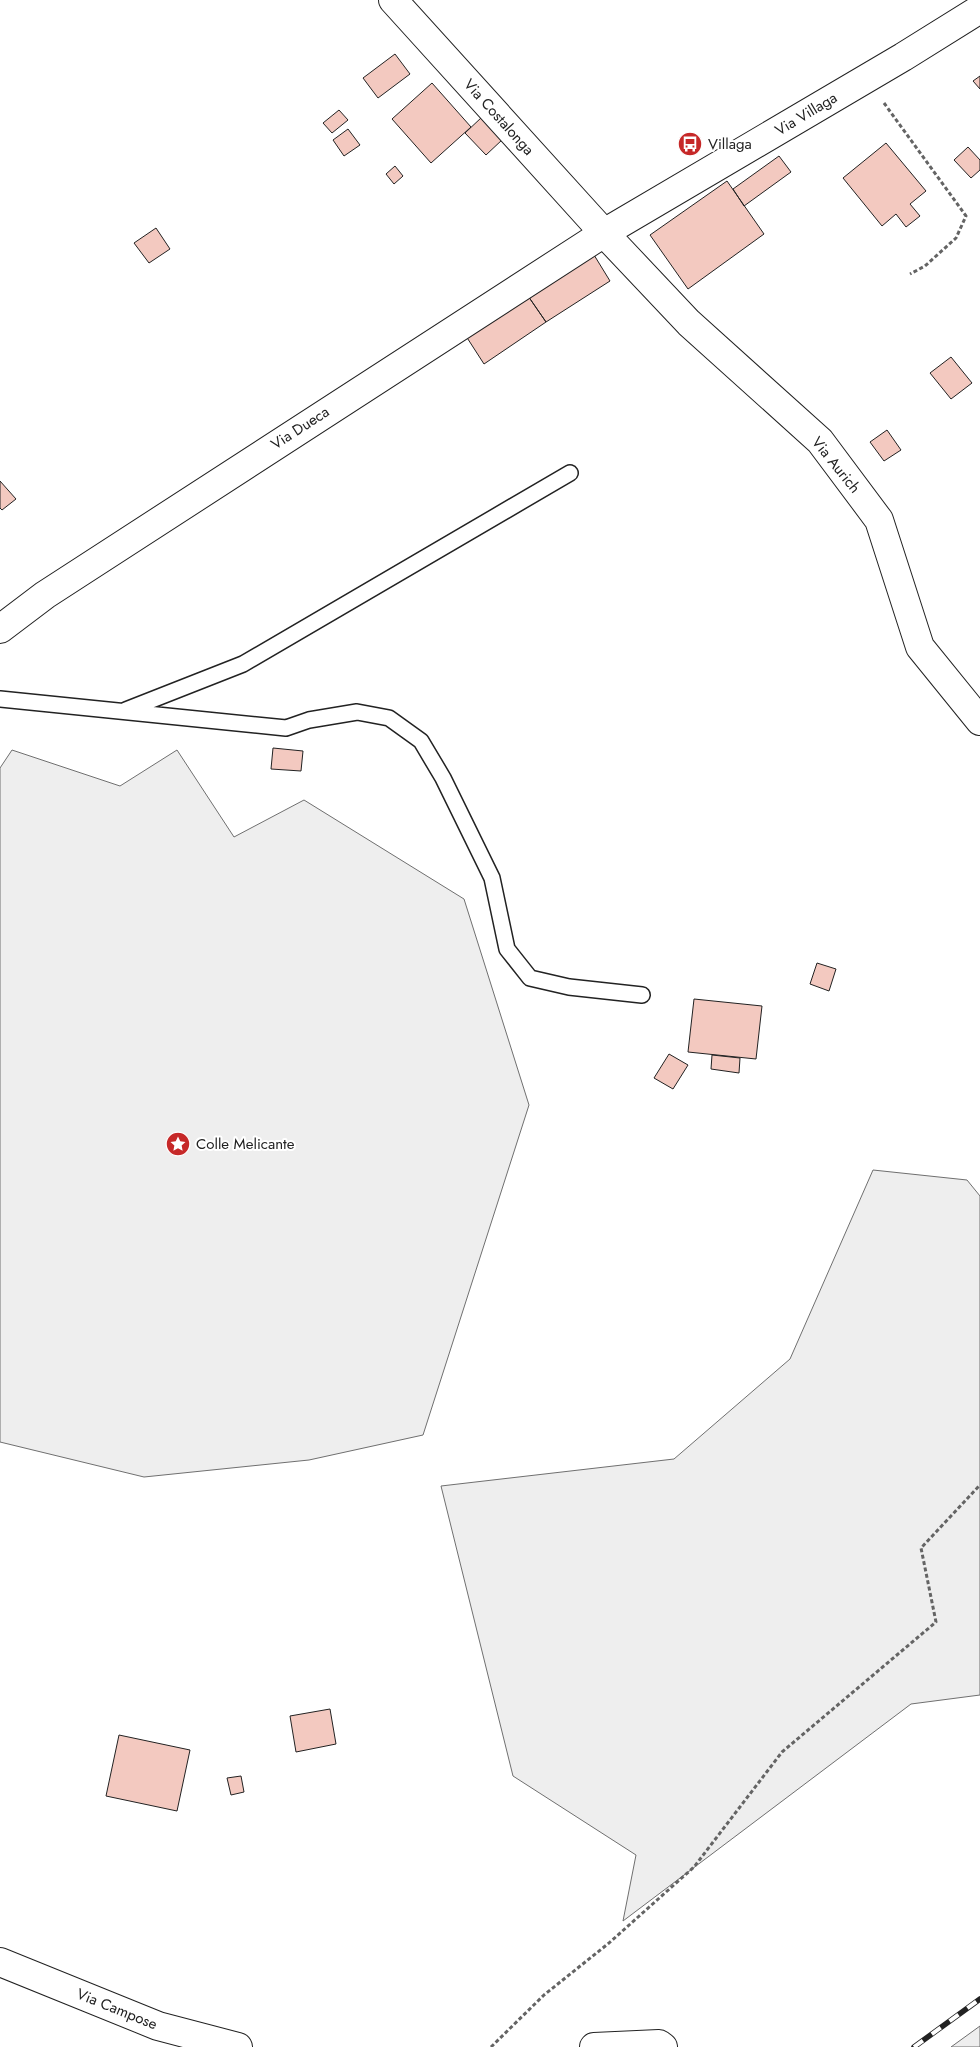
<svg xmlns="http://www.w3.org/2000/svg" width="980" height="2047" font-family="Jost,sans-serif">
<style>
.green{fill:#eee;stroke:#6f6f6f}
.building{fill:#f3c9c0;stroke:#222}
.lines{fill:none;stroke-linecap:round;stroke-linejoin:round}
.service-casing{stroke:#222;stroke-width:18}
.minor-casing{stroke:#222;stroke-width:30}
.tertiary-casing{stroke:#222;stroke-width:30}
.path{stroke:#646464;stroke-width:3;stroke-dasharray:4 2.5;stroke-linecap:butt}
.service{stroke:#fff;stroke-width:15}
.minor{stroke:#fff;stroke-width:28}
.tertiary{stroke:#fff;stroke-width:28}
.rail-casing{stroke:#222;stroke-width:5.5}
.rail{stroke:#fff;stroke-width:4;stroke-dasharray:11;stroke-linecap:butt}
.labels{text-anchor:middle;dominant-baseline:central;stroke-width:4;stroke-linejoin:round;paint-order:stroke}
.street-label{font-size:15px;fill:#222;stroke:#fff}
.poi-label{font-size:15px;fill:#222;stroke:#fff;text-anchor:start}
</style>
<rect width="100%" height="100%" fill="#fff"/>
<path class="green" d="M12 750 120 786 177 750 234 837 304 800 464 899 529 1105 423 1435 309 1460 144 1477 0 1442V768Z
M873 1170 967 1180 980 1196V1695L911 1704 623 1921 636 1855 513 1776 441 1486 674 1459 790 1359Z
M980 2026V2047H951Z"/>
<path class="building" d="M395 54 410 74 378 98 363 78Z
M980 76V89L973 81Z
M432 83 471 127 431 163 392 119Z
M339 110 348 120 332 133 323 123Z
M482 117 503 139 486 155 465 133Z
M348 129 360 145 344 156 333 140Z
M886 143 926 191 910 204 920 216 906 227 896 214 882 226 843 178Z
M968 147 980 160V170L971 178 954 160Z
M779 156 791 172 744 206 733 189Z
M395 166 403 176 394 184 386 174Z
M727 181 764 234 688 289 650 235Z
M156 228 170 249 149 263 134 243Z
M591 250 610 281 546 322 526 293Z
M526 293 546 322 484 364 464 333Z
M951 357 972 383 951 399 930 373Z
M887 430 901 450 884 461 870 442Z
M0 481 16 499 2 510 0 508Z
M273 748 303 751 301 771 271 769Z
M817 963 836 969 829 991 810 984Z
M694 999 762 1006 756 1059 688 1052Z
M669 1054 688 1065 673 1089 654 1078Z
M712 1055 740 1058 739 1073 711 1069Z
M330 1709 336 1744 296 1752 290 1716Z
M119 1735 190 1750 177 1811 106 1796Z
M241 1776 244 1792 231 1795 227 1778Z"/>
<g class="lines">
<g class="service-casing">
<path id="service" d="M0 699 286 728 309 720 357 712 389 718 421 741 443 778 492 878 507 949 530 978 569 987 642 995
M126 710 243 664 570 473"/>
</g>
<g class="minor-casing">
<path id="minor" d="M393 0 604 233 689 323 820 441 879 520 920 647 980 721"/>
</g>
<g class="tertiary-casing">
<path id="tertiary" d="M0 629 45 595 604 233 903 57 980 9
M0 1962 158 2026 238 2047
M594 2047 659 2044 663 2047"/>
</g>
<path class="path" d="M884 103 966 216 956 238 925 266 910 274
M491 2047 544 1995 609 1943 694 1867 782 1752 936 1622 921 1548 980 1485"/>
<use href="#service" class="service"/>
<use href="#minor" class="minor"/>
<use href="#tertiary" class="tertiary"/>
<g class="rail-casing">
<path id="rail" d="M914 2047 980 1999"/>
</g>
<use href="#rail" class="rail"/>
</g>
<defs>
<g id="bus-disc" transform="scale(1.25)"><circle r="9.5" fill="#c62828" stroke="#fff"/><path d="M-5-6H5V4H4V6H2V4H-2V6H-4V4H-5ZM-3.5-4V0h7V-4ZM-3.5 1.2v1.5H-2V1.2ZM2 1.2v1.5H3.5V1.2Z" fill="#fff"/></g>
<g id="sight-disc" transform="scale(1.25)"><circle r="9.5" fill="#c62828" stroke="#fff"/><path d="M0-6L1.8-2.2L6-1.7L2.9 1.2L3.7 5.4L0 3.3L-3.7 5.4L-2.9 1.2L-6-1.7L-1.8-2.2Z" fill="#fff"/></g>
</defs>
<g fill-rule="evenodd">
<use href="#bus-disc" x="690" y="144"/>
<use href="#sight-disc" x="178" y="1144"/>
</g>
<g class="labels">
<g class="street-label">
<text transform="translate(806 114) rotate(-31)">Via Villaga</text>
<text transform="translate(499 117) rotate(48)">Via Costalonga</text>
<text transform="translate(300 428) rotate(-33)">Via Dueca</text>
<text transform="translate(836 465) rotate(51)">Via Aurich</text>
<text transform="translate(117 2009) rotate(22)">Via Campose</text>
</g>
<g class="poi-label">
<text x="708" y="144">Villaga</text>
<text x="196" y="1144">Colle Melicante</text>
</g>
</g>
</svg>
